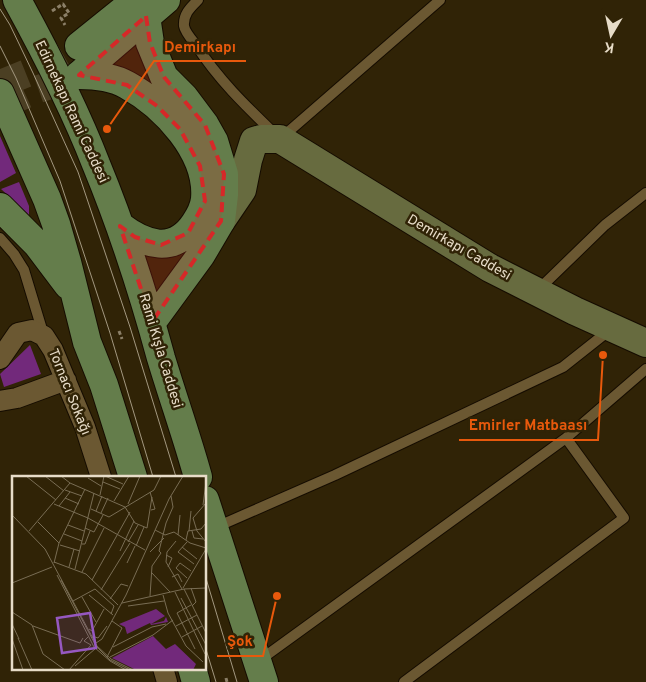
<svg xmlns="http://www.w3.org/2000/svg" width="646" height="682" font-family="Overpass,sans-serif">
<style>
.green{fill:#72297b}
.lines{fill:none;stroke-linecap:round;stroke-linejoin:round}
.primary-tunnel{stroke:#4b3f23;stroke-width:28;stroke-dasharray:28 14;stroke-linecap:butt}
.lane-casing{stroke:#150c00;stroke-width:12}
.street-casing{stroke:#150c00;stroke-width:22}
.secondary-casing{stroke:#150c00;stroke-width:30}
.primary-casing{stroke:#150c00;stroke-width:30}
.path{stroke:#8b7f67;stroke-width:3;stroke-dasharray:4 2.5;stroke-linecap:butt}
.lane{stroke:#6b5832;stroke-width:10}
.street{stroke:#6b5832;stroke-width:20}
.secondary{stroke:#676b3f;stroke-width:28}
.primary{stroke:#647d4b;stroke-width:28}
.tram{stroke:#a39880;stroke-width:1}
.marked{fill:#d62828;fill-opacity:0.2;stroke:#d62828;stroke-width:4;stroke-dasharray:10 6;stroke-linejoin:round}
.labels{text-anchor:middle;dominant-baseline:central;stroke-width:5;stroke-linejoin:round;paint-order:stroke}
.street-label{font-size:14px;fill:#e7dcc8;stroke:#302306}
.inset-road{fill:none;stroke:#796d54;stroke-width:1}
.view{fill:#9658c1;fill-opacity:0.15;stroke:#9658c1;stroke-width:2.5}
.inset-edge{fill:none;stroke:#e7dcc8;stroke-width:2.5}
.leader{fill:none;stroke:#e8590c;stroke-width:2}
.callout-dot{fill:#e8590c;stroke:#302306;stroke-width:2}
.callout-label{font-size:15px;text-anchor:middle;font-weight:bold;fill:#e8590c;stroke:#302306;stroke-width:5;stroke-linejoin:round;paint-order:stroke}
</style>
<rect width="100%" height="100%" fill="#302306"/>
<path class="green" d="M0 136 16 173 0 182Z
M19 182 29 206V215L1 189Z
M30 345 41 374 4 387 0 374Z"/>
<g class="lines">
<path class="primary-tunnel" d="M0 84 42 67 79 46
M0 106 33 91 79 75"/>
<g class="lane-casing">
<path id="lane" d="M198 0C191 7 183 14 184 26 185 32 192 40 196 45 220 82 249 109 280 139L440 0
M0 238 14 254 24 270 44 336
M537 291 605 225 646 193
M214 528 335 475 563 367 611 329
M260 660 566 438 646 369
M404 682 624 518 566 438"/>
</g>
<g class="street-casing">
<path id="street" d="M0 359 18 333 32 330 44 336 53 350 85 427 101 477
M0 401 17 398 66 380
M163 668 167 682"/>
</g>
<g class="secondary-casing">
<path id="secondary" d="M221 221 242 190 248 160 254 141 261 139H280L490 268 575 311 646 343"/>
</g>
<g class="primary-casing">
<path id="primary" d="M17 0C46 53 74 107 96 164 122 227 143 292 161 358 173 398 187 437 198 477
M146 16 150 43 164 77 184 97 205 125 214 141 224 174V195L221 221 201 255 152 322
M79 46 136 0
M79 75C95 75 113 77 127 85 165 106 209 153 205 199 204 208 199 217 195 223 174 255 145 245 120 226
M79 75 166 0
M0 93 47 199 56 224 67 262 87 342 104 385 133 477
M0 207 37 244 68 285
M205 500 264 682
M192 668 196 682"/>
</g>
<path class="path" d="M52 11 63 4 69 13 61 18 65 25
M119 331 122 339
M226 678 227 682"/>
<use href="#lane" class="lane"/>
<use href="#street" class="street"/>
<use href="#secondary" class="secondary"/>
<use href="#primary" class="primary"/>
<path class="tram" d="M0 9 10 25 33 73 78 172 130 327 176 477
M0 46 16 78 60 181 110 333 153 477
M205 575 237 682
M205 646 216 682"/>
</g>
<path class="marked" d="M146 16 150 43 164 77 205 125 224 174 221 221 152 322 120 226 135 237 161 245 188 233 205 201 200 166 180 129 157 106 127 85 79 75Z"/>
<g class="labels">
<g class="street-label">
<text transform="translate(71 112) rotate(65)">Edirnekapı Rami Caddesi</text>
<text transform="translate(459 248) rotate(30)">Demirkapı Caddesi</text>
<text transform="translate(160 351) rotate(73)">Rami Kışla Caddesi</text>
<text transform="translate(69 392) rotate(68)">Tornacı Sokağı</text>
</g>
</g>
<g transform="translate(12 476)">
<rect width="194" height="194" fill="#302306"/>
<path d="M144 133 153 140 139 148 152 145 154 141 156 146 139 149 138 147 115 158 113 151 107 148ZM141 160 154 173 163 168 184 188 181 194H124L100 182Z" fill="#72297b"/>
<path class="inset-road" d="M14 0 44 24M33 0 52 15M49 0 58 7 113 31 123 47 135 52 140 21M93 0 111 8M76 2 89 10M91 6 108 13M53 14 70 20M138 16 143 33 139 34M88 19 92 0M53 22 67 28M102 25 117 0M194 27 181 42 185 55 194 66M42 28 76 42 133 74M116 28 128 0M191 29 194 6M47 30 58 16M79 33 97 41M84 35 90 20M89 37 96 22M0 39 33 73 85 170 99 183 121 194M97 41 142 14 149 0M26 46 47 67M56 49 72 55M73 52 82 56 91 39M143 54 153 59 162 56 178 67 194 72M17 55 58 7M177 55 179 35M180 55 182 62 191 63M52 58 70 65M166 59 168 39M174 64 176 55 189 53 194 47M164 65 155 76 154 86 170 113M116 66 126 49M175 66 166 76 182 88M70 68H73L78 55M48 69 68 75M124 70 132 51M170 71 185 83M108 75 122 45M138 76 152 62M154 79 160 82 156 91M42 86 74 98 106 129M42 87 47 67 73 13M115 87 123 70M57 91 62 73M63 93 82 17M70 96 92 52M139 96 158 116M45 99 82 171 98 185 114 194M160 101 166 98 170 106M175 102 164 92 168 87 179 95M49 104 84 170 98 184 118 194M80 104 118 36M0 107 40 91M171 112 194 73M179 112 184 126 180 130M83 113 102 130 99 138M172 113 194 157M89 114 118 67M163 116 193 178M77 119 101 139M151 119 156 137 174 170 191 186M138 120 140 90 149 77 147 75 154 47 161 31 159 20M70 121 84 146M169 122 194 169M98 123 109 108 116 110M61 125 83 113M110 127 172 113 194 112M179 129 165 137 183 173M116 130 152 125M0 136 20 149 31 178 53 194M0 148 7 163M21 150 68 167 71 162M164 150 185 139M77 153 80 155 92 133M80 160 86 162 95 150M170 161 190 150M6 162 20 194M0 163 11 194M84 167 90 163 114 119 157 23 171 0M101 171 140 151 154 148M95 181 110 152 100 145M98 181 141 159 161 144M63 190 83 173M57 194 79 169 72 165 76 161"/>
<path class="view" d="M78 137 84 172 50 177 45 142Z"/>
<rect width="194" height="194" class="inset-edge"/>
</g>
<path class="leader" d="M107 129L154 61H246M603 355L598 440H459M277 596L263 656H217"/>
<g class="callout-dot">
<circle cx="107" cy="129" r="5"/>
<circle cx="603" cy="355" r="5"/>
<circle cx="277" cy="596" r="5"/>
</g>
<g class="callout-label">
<text x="200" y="52">Demirkapı</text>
<text x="528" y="430">Emirler Matbaası</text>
<text x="240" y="646">Şok</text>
</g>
<g transform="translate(611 35) rotate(189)" stroke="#302306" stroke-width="4" paint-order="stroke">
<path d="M0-4L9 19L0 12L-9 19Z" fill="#e7dcc8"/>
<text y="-8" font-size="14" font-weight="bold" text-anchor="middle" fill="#e7dcc8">K</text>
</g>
</svg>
